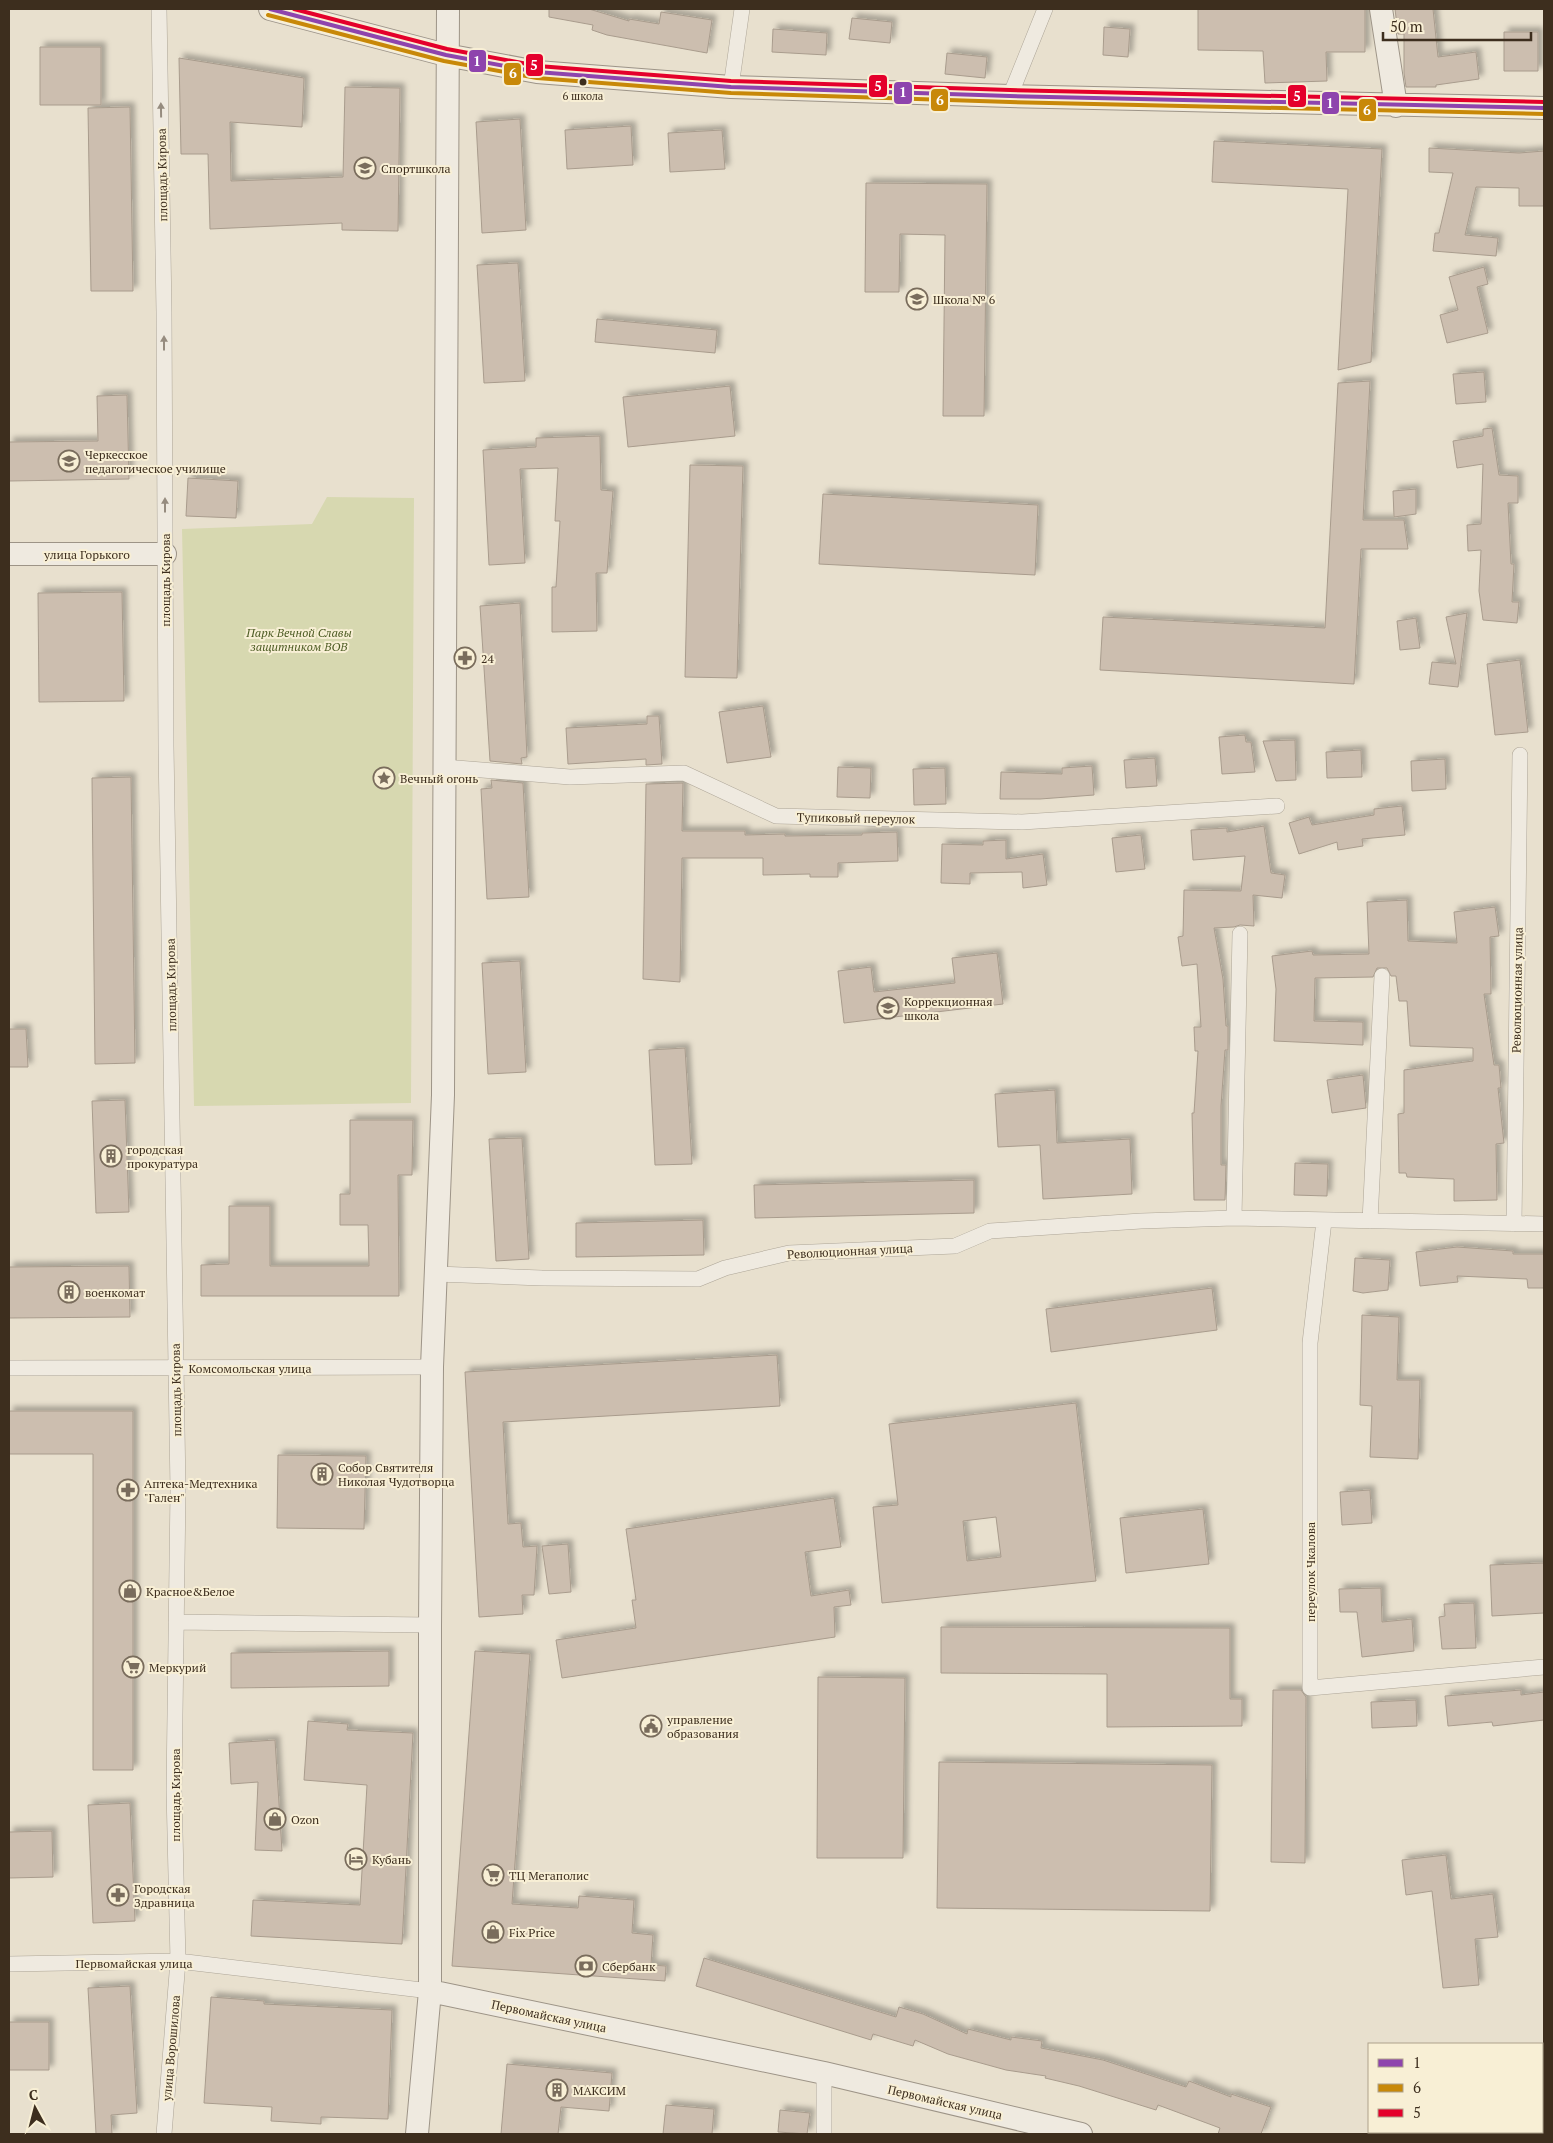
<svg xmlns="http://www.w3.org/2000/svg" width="1553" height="2143" font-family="'PT Serif',serif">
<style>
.green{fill:#d7d8b0}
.building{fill:#ccbeaf;stroke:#a99c8d;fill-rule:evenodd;filter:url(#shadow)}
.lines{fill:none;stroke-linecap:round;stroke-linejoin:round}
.street-casing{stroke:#ada597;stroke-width:16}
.secondary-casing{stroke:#9d9487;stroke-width:24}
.street{stroke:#efeae0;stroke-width:15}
.secondary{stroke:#efeae0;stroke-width:22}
.bus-1-casing{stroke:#f8efd5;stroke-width:8}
.bus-2-casing{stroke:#f8efd5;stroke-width:8}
.bus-3-casing{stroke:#f8efd5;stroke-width:8}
.bus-1{stroke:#8e44ad;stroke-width:4}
.bus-2{stroke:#c88808;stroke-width:4}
.bus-3{stroke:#e4002b;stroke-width:4}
.oneway{fill:#968c7f}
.bus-dot{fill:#3d2e1e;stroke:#f8efd5;stroke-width:2}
.labels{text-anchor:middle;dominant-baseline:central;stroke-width:4;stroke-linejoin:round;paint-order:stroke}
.bus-label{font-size:11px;fill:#3d2e1e;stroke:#f8efd5}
.poi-label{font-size:12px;fill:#3d2e1e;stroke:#f8efd5;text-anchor:start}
.street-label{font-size:12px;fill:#3d2e1e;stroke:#f8efd5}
.park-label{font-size:12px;font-style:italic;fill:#4c5b23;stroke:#f8efd5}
.line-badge{stroke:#f8efd5;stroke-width:2}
.badge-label{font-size:14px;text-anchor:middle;font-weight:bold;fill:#fff}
</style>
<defs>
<filter id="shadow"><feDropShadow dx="4.5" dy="-4.5" stdDeviation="2.5" flood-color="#0004"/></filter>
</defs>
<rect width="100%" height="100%" fill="#e8e0ce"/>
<path class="green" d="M327 497 414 498 411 1103 194 1106 182 529 312 524Z"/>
<path class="building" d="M549 9H589L629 21V19L659 24 661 12 712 20 707 53 607 35 592 30 593 25 549 17Z
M1198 9H1365V52H1326L1327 81 1265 83 1263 51 1198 50Z
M1395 9H1433L1438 57 1476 52 1479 79 1436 85V87H1406L1404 73V34H1398Z
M852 18 892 22 890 43 849 39Z
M1104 27 1130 29 1128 57 1103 55Z
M773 29 827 33 826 55 772 52Z
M1504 32H1538V71H1504Z
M40 47H101V105H40Z
M947 53 987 57 985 78 945 74Z
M179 58 304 78 302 127 230 122 231 181 343 177 345 87 400 88 398 231 342 230V223L210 229 208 154H181Z
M130 107 133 291H91L88 108Z
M520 119 526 230 482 233 476 122Z
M631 126 633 165 567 169 565 130Z
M722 130 725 169 670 172 668 133Z
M1214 141 1382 149 1371 362 1338 370 1348 189 1212 182Z
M1429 148 1519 153 1544 151V206H1519V188L1476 187 1465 235 1498 238 1496 256 1433 251 1435 233H1439L1453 173 1429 172Z
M866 183 987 184 984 416H943L945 235 900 234 899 292H865Z
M518 263 525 381 484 383 477 265Z
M1484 267 1488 284 1477 287 1488 333 1447 343 1440 315 1458 310 1449 277Z
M597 319 717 330 715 353 595 342Z
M1484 372 1486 402 1456 404 1453 374Z
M1370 381 1363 520H1404L1408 549H1361L1354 684 1100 670 1103 617 1325 628 1338 383Z
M730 386 735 436 628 447 623 397Z
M127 395 129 479 9 481V442L98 441 97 396Z
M1492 428 1499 475 1518 476V503H1508L1511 564H1514L1512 602H1519L1517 623 1483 620 1479 591 1481 550 1468 551 1467 525 1481 524 1483 464 1457 468 1453 441 1483 436V429Z
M600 436 601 490 613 491 607 573H596L597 631 552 632V587H556L560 521H555L558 468 520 469 525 563 489 565 483 450 536 447V438Z
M690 465 743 466 737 678 685 677Z
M188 478 238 481 236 518 186 516Z
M1416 489V514L1394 517 1393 491Z
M823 494 1038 505 1035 575 819 564Z
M122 592 124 701 39 702 38 593Z
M520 603 527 757 521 758 522 764 490 761 480 606Z
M1467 613 1458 687 1429 684 1432 662 1456 664 1446 617Z
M1416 618 1420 648 1400 650 1397 621Z
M1520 660 1528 732 1495 735 1487 664Z
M763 706 771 757 727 763 719 712Z
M647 716H659L662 764 646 765V759L568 764 566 728 647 724Z
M1245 735 1246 742H1251L1255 772 1222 774 1219 737Z
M1295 740 1296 780 1276 781 1263 741Z
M1361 750 1362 777 1327 778 1326 752Z
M1155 758 1157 786 1126 788 1124 760Z
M1445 759 1446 789 1412 791 1411 761Z
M1092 766 1094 795 1040 799H1000L1001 772 1062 774V768Z
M838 767 871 768 870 798 837 797Z
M945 768 946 804 914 805 913 769Z
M131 777 135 1063 95 1064 92 778Z
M491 780 523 783 529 897 487 899 481 789 492 788Z
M683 783 682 831H745V835L785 834V836L862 835V833L897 832 898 861 838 863V877H810V874L763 875V858H682L680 982 643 979 646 784Z
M1402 806 1405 835 1362 839 1363 846 1338 850 1337 842 1299 854 1289 823 1309 817 1312 825 1374 815V809Z
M1264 826 1271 873 1285 875 1282 898 1253 895 1254 926 1240 925 1234 927 1214 928 1223 979 1226 1026H1228V1050H1225L1221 1106V1165H1226L1225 1200H1194L1192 1113H1194L1198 1051H1195L1194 1027H1201L1197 964 1182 966 1178 937 1183 936 1184 890 1241 891 1245 856 1193 860 1191 830 1227 828V832Z
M1141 835 1145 869 1116 872 1112 838Z
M1006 840V859L1043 854 1047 885 1023 888 1022 872 970 873V884L941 883 942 844 983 845V841Z
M1407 900 1408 941 1457 943 1454 912 1495 907 1499 936 1490 937 1491 994H1484L1494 1065H1499L1501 1088H1498L1504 1143 1496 1144 1497 1200 1454 1201V1179L1407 1177 1406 1173H1399L1398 1114 1404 1113V1070L1473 1061V1048L1410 1046 1407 1001H1399L1396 976H1391L1387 968H1377L1373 977 1315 978 1314 1021 1363 1022V1045L1274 1041 1276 989 1272 956 1312 951 1313 955 1369 954 1367 902Z
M997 953 1003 1004 844 1023 838 971 871 967 874 992 955 983 952 958Z
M520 961 526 1072 488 1074 482 963Z
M9 1029H26L28 1067H9Z
M685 1048 692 1164 655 1165 649 1050Z
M1363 1075 1366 1108 1332 1113 1327 1080Z
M1055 1090 1057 1143 1130 1139 1132 1194 1043 1199 1040 1145 998 1147 995 1094Z
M125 1100 129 1212 96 1213 92 1101Z
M350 1120H413L412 1175H398L399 1296H201V1265L229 1264V1206H270V1266H369L368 1225H340V1194H350Z
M522 1138 529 1259 496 1261 489 1139Z
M1295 1163 1328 1164 1327 1196 1294 1195Z
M974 1180V1213L755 1218 754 1185Z
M703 1220 704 1255 576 1257V1223Z
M1457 1247 1513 1251V1254H1544V1288H1528L1527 1279 1457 1276 1458 1282 1420 1286 1416 1252Z
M1355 1258 1390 1260 1388 1290 1363 1293 1353 1291Z
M129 1266 130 1317 9 1318V1267Z
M1212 1288 1217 1330 1051 1352 1046 1309Z
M1362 1315 1399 1317 1397 1380H1420L1418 1459 1370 1457 1372 1406 1360 1405Z
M777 1355 780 1406 503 1422 508 1524 521 1523 523 1547 537 1546 534 1595H522L523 1614 479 1617 465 1372Z
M1076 1403 1096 1581 882 1603 873 1507 898 1505 889 1424ZM996 1517 1001 1557 967 1561 963 1521Z
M9 1411H133V1770H93V1454H9Z
M278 1455 366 1456 364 1529 277 1528Z
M1370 1490 1372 1523 1342 1525 1340 1492Z
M834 1498 841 1547 805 1552 811 1596 849 1590 851 1605 834 1607 835 1637 562 1678 556 1640 636 1628 632 1600H636L626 1529Z
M1203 1509 1209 1564 1126 1573 1120 1518Z
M568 1544 571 1592 549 1594 542 1546Z
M1544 1563V1613L1492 1616 1490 1565Z
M1381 1588 1382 1622 1412 1619 1414 1651 1362 1657 1357 1612H1340L1339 1589Z
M1474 1603 1476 1648 1442 1649 1439 1617 1445 1616 1444 1604Z
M941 1627 1230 1628V1699H1242V1726L1107 1727V1674L941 1673Z
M389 1651V1686L231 1688V1653Z
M475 1651 530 1654 512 1904 578 1908 579 1896 634 1900 632 1933 653 1935 651 1965 666 1966 665 1981 452 1966Z
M818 1677 905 1678 903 1858H817Z
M1273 1690H1301L1306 1697 1305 1863 1271 1862Z
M1521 1690V1695L1544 1692V1720L1493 1726 1492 1722 1448 1726 1445 1696Z
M1416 1700 1417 1726 1372 1728 1371 1702Z
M308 1721 348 1724 347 1730 413 1733 402 1944 251 1936 253 1900 360 1905 367 1785 304 1780Z
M275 1740 282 1851 255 1850 258 1782 231 1784 229 1743Z
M939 1762 1212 1765 1210 1911 937 1908Z
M130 1803 135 1921 93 1923 88 1805Z
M52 1831 53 1877 9 1878V1832Z
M1446 1855 1451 1899 1493 1894 1498 1937 1475 1939 1479 1985 1443 1988 1432 1891 1406 1895 1402 1860Z
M704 1958 896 2017 899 2007 923 2014 967 2034 968 2029 1011 2040V2037L1042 2041 1041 2048 1103 2060 1186 2087 1189 2081 1231 2097V2094L1271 2107 1261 2134H1218L1220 2128 1158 2105 1156 2110 1079 2086 1045 2078 1046 2076 1006 2070 948 2054 915 2040 913 2046 873 2034 871 2040 696 1986Z
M130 1986 137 2113 111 2115 112 2134H96L88 1988Z
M211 1997 264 2001V2004L392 2010 388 2119 321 2117V2124L271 2121 272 2107 204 2103Z
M9 2022H49V2070H9Z
M507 2064 612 2073 609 2111 561 2107 558 2134H501Z
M666 2105 714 2109 712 2134H663Z
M780 2110 810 2113 807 2134 778 2132Z"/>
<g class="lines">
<g class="street-casing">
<path id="street" d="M159 9 164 312 166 746 178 1490 174 1790 178 1961 164 2134
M731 87 742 9
M1010 96 1045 9
M444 767 570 777 684 773 776 816 1022 822 1277 806
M1234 1218 1240 934
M1324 1221 1310 1343V1688L1544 1667
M1370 1221 1382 976
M1514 1224 1520 755
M436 1274 542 1278 698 1279 725 1268 789 1253 955 1246 990 1231 1141 1221 1234 1218 1544 1224
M9 1368 432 1367
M176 1622 430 1625
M9 1964 178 1961 430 1991
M824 2134V2073"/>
</g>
<g class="secondary-casing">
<path id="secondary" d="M270 9 446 55 537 72 731 87 1010 96 1544 108
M1381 9 1396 106
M9 554H165
M430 1991 824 2073 1081 2134
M417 2134 430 1991V1625L432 1367 443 1095 448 9"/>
</g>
<use href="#street" class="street"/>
<use href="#secondary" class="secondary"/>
<g class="bus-1-casing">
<path id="bus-1" d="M270 9 446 55 537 72 731 87 1010 96 1544 108"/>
</g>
<g class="bus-2-casing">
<path id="bus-2" d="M268 15 444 61 537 78 731 93 1010 102 1544 114"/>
</g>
<g class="bus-3-casing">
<path id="bus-3" d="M294 9 447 49 538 66 731 81 1010 90 1544 102"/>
</g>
<use href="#bus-1" class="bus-1"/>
<use href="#bus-2" class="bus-2"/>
<use href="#bus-3" class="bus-3"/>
</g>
<defs><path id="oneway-solid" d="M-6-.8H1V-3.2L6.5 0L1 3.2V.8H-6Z" transform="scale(1.25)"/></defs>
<g class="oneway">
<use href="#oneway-solid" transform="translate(161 110) rotate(-91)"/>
<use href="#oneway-solid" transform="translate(164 343) rotate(-90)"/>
<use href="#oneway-solid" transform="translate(165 505) rotate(-90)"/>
</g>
<defs>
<g id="school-ring" transform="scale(1.125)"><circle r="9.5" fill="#f8efd5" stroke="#796c5c" stroke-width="1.5"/><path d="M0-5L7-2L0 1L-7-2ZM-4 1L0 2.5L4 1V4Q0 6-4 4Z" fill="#796c5c"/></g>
<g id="university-ring" transform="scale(1.125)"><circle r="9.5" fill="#f8efd5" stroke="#796c5c" stroke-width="1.5"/><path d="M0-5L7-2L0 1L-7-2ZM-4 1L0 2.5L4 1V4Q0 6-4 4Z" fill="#796c5c"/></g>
<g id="pharmacy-ring" transform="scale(1.125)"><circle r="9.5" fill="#f8efd5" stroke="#796c5c" stroke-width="1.5"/><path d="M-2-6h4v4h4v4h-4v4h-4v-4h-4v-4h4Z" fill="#796c5c"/></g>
<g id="sight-ring" transform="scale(1.125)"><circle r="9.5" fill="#f8efd5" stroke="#796c5c" stroke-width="1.5"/><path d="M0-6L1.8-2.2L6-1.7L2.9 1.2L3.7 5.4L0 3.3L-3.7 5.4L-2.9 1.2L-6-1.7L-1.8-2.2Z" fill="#796c5c"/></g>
<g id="building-ring" transform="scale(1.125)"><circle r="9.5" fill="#f8efd5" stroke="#796c5c" stroke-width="1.5"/><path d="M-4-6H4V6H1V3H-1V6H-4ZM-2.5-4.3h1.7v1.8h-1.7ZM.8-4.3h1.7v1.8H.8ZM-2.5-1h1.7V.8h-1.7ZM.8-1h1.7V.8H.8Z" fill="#796c5c"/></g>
<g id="shop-ring" transform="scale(1.125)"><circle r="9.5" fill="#f8efd5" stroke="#796c5c" stroke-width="1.5"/><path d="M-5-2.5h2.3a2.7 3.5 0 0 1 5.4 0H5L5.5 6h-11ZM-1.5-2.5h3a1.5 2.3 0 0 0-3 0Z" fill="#796c5c"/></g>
<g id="supermarket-ring" transform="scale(1.125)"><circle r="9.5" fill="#f8efd5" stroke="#796c5c" stroke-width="1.5"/><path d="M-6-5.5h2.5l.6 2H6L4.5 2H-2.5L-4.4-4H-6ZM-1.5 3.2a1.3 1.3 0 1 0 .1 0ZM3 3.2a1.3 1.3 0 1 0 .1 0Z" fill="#796c5c"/></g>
<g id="civic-ring" transform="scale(1.125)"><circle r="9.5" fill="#f8efd5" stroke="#796c5c" stroke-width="1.5"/><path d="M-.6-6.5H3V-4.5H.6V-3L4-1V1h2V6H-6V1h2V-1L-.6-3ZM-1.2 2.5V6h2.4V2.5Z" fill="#796c5c"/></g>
<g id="hotel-ring" transform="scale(1.125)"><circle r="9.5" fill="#f8efd5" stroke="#796c5c" stroke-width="1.5"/><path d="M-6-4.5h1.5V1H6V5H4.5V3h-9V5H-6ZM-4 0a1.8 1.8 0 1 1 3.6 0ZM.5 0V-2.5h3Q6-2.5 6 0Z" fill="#796c5c"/></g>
<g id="bank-ring" transform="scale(1.125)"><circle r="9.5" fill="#f8efd5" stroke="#796c5c" stroke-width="1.5"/><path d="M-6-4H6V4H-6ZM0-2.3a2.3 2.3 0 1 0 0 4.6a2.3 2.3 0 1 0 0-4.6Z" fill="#796c5c"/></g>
</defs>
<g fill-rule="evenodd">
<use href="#school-ring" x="365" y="168"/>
<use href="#school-ring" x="917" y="299"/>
<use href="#university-ring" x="69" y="461"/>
<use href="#pharmacy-ring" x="465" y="658"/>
<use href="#sight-ring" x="384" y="778"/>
<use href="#school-ring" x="888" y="1008"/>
<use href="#building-ring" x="111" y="1156"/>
<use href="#building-ring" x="69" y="1292"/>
<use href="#building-ring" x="322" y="1474"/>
<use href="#pharmacy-ring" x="128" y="1490"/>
<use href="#shop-ring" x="130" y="1591"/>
<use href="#supermarket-ring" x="133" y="1667"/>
<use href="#civic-ring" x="651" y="1726"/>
<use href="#shop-ring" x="275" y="1819"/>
<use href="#hotel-ring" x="356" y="1859"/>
<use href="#supermarket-ring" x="493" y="1875"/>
<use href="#pharmacy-ring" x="118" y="1895"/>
<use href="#shop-ring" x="493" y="1932"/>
<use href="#bank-ring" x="586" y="1966"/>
<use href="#building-ring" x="557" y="2090"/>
</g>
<circle class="bus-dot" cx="583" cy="82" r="4.5"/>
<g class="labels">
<g class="bus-label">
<text x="583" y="96">6 школа</text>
</g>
<g class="poi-label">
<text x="381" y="168">Спортшкола</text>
<text x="933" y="299">Школа № 6</text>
<text x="85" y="454">Черкесское<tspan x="85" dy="14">педагогическое училище</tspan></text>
<text x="481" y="658">24</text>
<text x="400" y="778">Вечный огонь</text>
<text x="904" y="1001">Коррекционная<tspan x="904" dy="14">школа</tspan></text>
<text x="127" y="1149">городская<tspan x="127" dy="14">прокуратура</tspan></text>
<text x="85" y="1292">военкомат</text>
<text x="338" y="1467">Собор Святителя<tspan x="338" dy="14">Николая Чудотворца</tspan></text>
<text x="144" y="1483">Аптека-Медтехника<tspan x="144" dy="14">"Гален"</tspan></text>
<text x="146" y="1591">Красное&amp;Белое</text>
<text x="149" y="1667">Меркурий</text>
<text x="667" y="1719">управление<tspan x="667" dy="14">образования</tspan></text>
<text x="291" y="1819">Ozon</text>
<text x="372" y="1859">Кубань</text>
<text x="509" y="1875">ТЦ Мегаполис</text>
<text x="134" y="1888">Городская<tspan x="134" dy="14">Здравница</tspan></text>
<text x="509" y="1932">Fix Price</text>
<text x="602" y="1966">Сбербанк</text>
<text x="573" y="2090">МАКСИМ</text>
</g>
<g class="street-label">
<text transform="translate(162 175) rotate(-91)">площадь Кирова</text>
<text x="87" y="554">улица Горького</text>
<text transform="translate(165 580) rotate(-90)">площадь Кирова</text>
<text transform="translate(856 818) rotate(1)">Тупиковый переулок</text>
<text transform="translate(171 985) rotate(-91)">площадь Кирова</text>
<text transform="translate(1517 990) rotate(-89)">Революционная улица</text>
<text transform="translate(850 1251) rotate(-3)">Революционная улица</text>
<text x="250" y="1368">Комсомольская улица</text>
<text transform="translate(176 1390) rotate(-91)">площадь Кирова</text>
<text transform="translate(1310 1572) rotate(-90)">переулок Чкалова</text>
<text transform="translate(175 1795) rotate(-90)">площадь Кирова</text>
<text x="134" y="1963">Первомайская улица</text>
<text transform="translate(549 2016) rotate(12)">Первомайская улица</text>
<text transform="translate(171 2048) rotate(-85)">улица Ворошилова</text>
<text transform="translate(945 2102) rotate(13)">Первомайская улица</text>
</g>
<g class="park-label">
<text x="299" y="632">Парк Вечной Славы<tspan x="299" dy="14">защитником ВОВ</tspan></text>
</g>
</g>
<g class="line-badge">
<rect x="468" y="49" width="19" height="24" rx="5" fill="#8e44ad"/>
<rect x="525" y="53" width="19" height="24" rx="5" fill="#e4002b"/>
<rect x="503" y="62" width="19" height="24" rx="5" fill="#c88808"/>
<rect x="868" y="74" width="20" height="24" rx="5" fill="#e4002b"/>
<rect x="893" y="81" width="20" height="24" rx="5" fill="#8e44ad"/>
<rect x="1287" y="84" width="20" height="24" rx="5" fill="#e4002b"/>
<rect x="930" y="88" width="19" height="24" rx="5" fill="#c88808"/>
<rect x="1321" y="91" width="19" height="24" rx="5" fill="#8e44ad"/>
<rect x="1358" y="98" width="19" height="24" rx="5" fill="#c88808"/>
</g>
<g class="badge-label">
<text x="477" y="66">1</text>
<text x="534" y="70">5</text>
<text x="513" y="78">6</text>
<text x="878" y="91">5</text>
<text x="903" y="97">1</text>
<text x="1297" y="101">5</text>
<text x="940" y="105">6</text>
<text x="1330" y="108">1</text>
<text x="1367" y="115">6</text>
</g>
<rect width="1553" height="2143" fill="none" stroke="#3d2e1e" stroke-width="20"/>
<rect x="1368" y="2043" width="175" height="90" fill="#f8efd5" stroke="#ada28c"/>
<rect x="1378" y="2059" width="25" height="8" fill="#8e44ad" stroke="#ada28c"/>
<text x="1413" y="2068" font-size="15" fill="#3d2e1e">1</text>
<rect x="1378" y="2084" width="25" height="8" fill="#c88808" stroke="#ada28c"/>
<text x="1413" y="2093" font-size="15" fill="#3d2e1e">6</text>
<rect x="1378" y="2109" width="25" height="8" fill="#e4002b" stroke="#ada28c"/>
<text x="1413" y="2118" font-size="15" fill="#3d2e1e">5</text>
<g transform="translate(35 2108) rotate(353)" stroke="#f8efd5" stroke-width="4" paint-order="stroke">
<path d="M0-4L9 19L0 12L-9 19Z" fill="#3d2e1e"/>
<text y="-8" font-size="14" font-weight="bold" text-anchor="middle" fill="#3d2e1e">С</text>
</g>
<path d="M1383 32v8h148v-8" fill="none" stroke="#3d2e1e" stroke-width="2.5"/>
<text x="1390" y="32" font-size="15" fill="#3d2e1e" stroke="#f8efd5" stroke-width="4" paint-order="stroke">50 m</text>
</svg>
